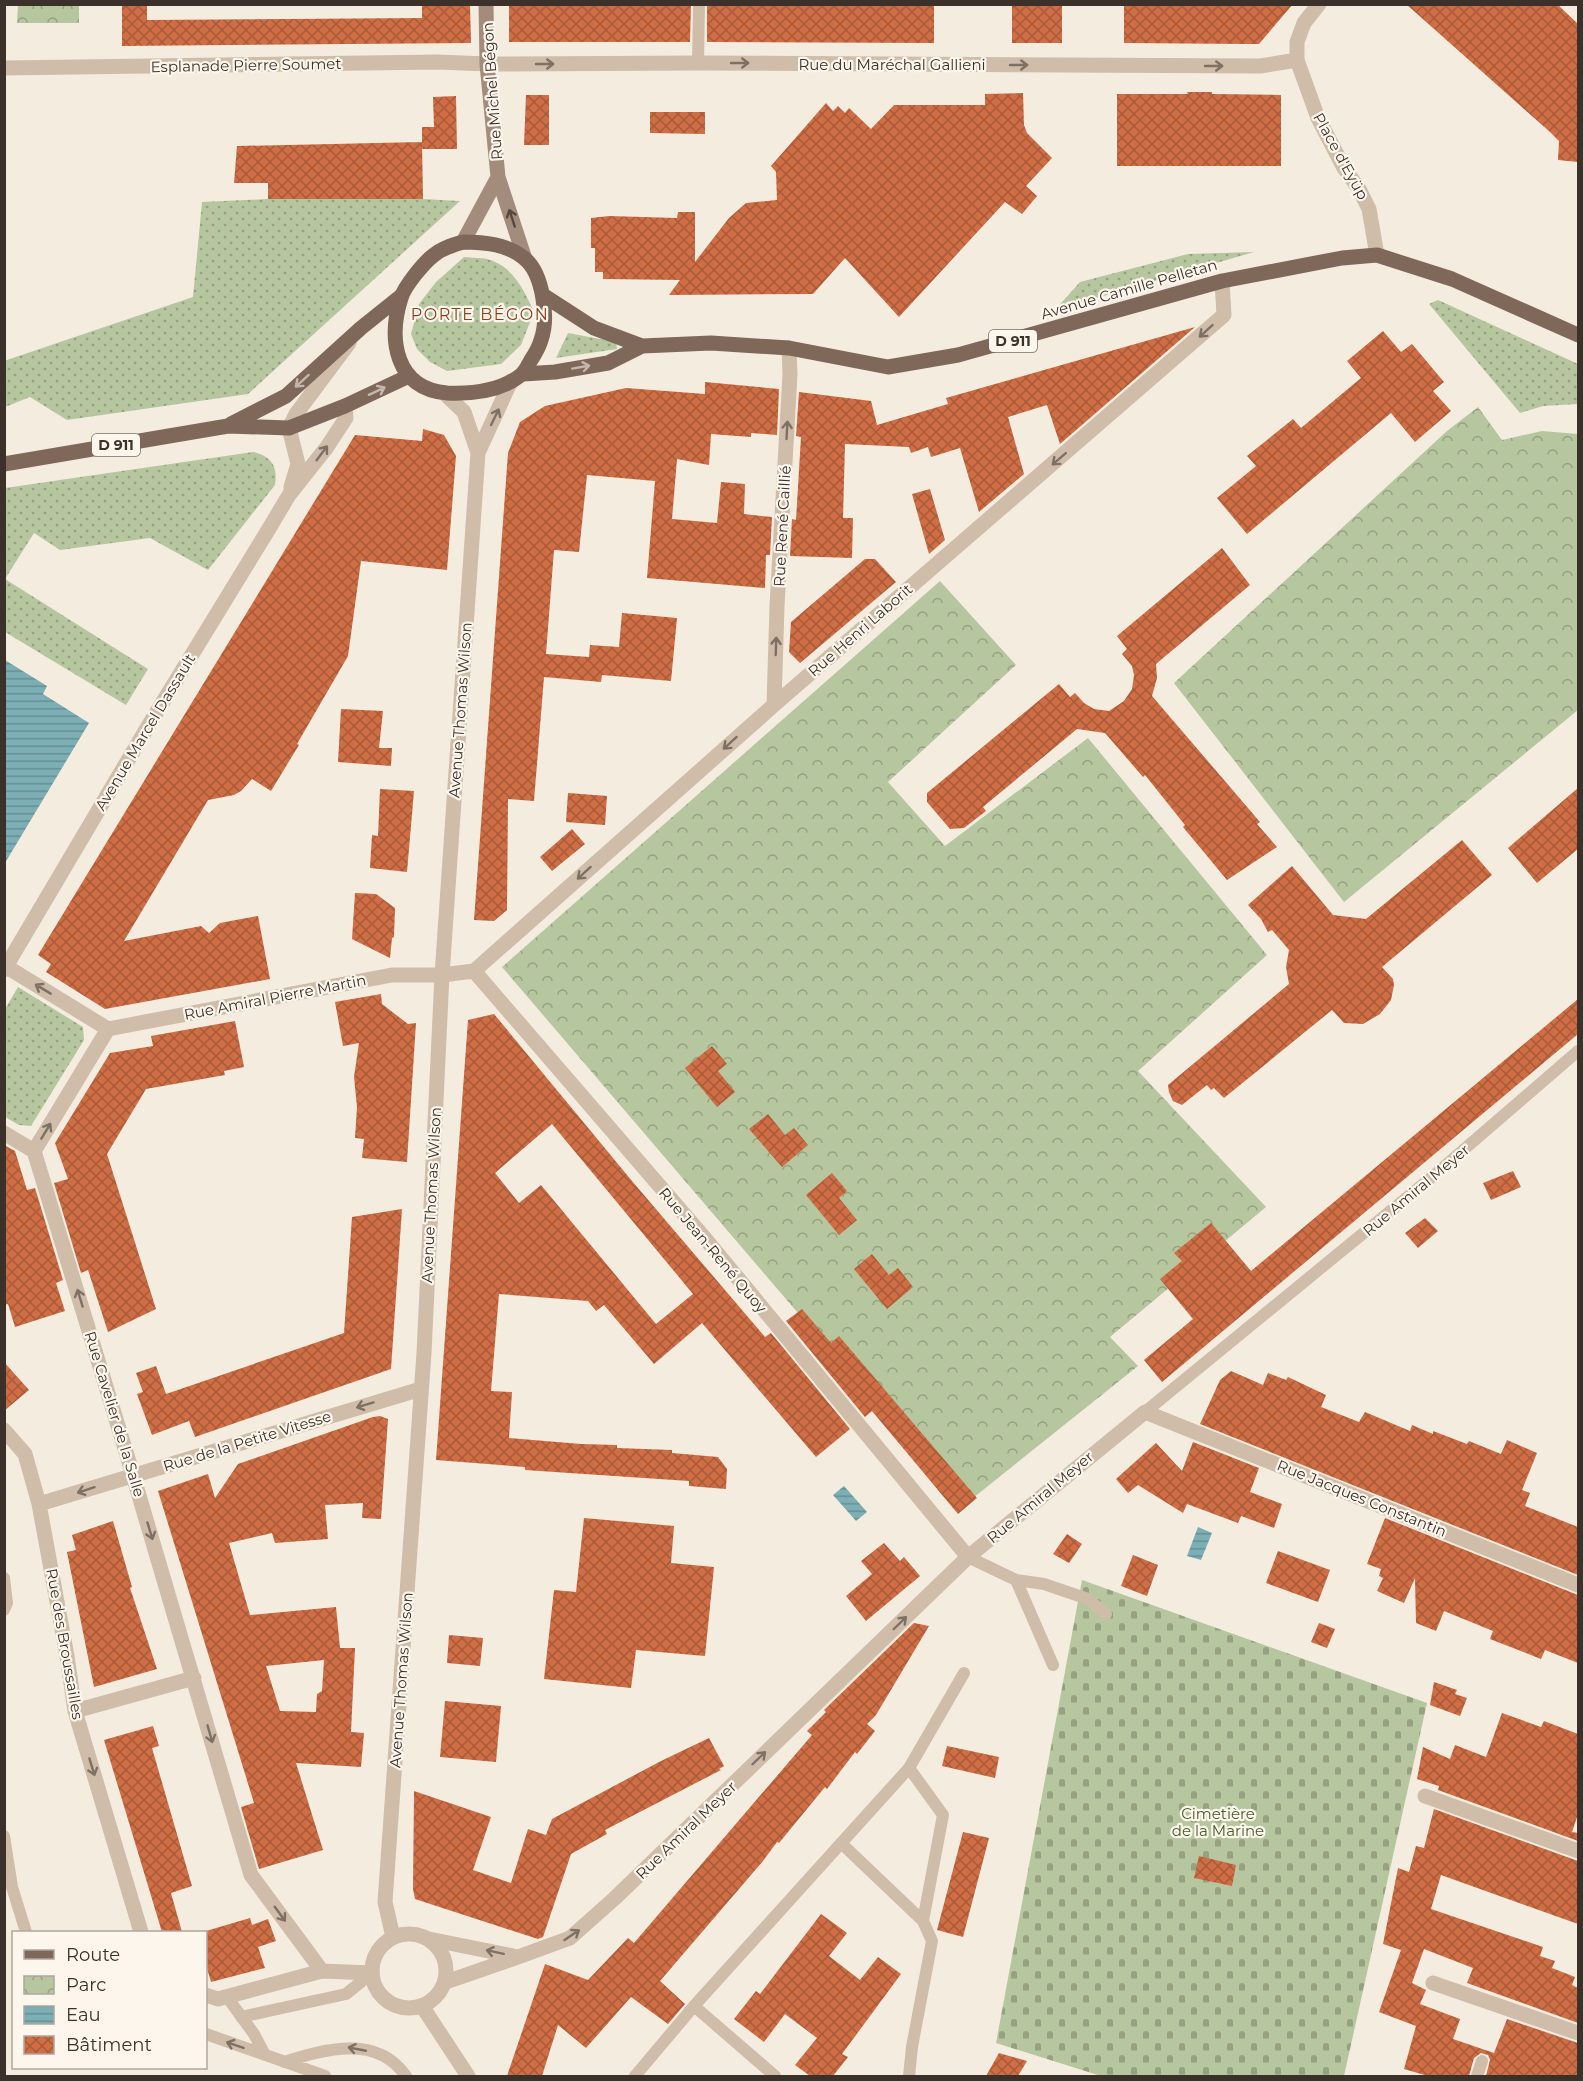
<svg xmlns="http://www.w3.org/2000/svg" width="1583" height="2081" font-family="Montserrat,sans-serif">
<style>
.grass{fill:url(#grass-dots)}
.cemetery{fill:url(#cemetery-stones)}
.park{fill:url(#park-crowns)}
.water{fill:url(#water-rules)}
.building{fill:url(#building-cross-hatch);fill-rule:evenodd}
.lines{fill:none;stroke-linecap:round;stroke-linejoin:round}
.service{stroke:#cfbdaa;stroke-width:12}
.minor{stroke:#cfbdaa;stroke-width:15}
.tertiary{stroke:#cfbdaa;stroke-width:15}
.secondary{stroke:#a38c7b;stroke-width:15}
.primary{stroke:#7f685a;stroke-width:15}
.oneway{stroke:#7e7064}
.oneway2{stroke:#56483e}
.oneway3{stroke:#c4b6ab}
.labels{text-anchor:middle;dominant-baseline:central;stroke-width:4.5;stroke-linejoin:round;paint-order:stroke}
.shield{fill:#fcf6ed;stroke:#766c64;stroke-width:1.5}
.shield-label{font-size:14px;font-weight:bold;fill:#3c312a}
.street-label{font-size:15px;fill:#3c312a;stroke:#fcf6ed}
.park-label{font-size:15px;fill:#485c2c;stroke:#fcf6ed}
.neighbourhood-label{font-size:16px;letter-spacing:1.5px;fill:#923e1c;stroke:#fcf6ed}
</style>
<defs>
<pattern id="grass-dots" width="8" height="8" patternUnits="userSpaceOnUse" patternTransform="scale(1.5)"><rect width="8" height="8" fill="#b6c69e"/><path d="M2 2h.1M6 6h.1" fill="none" stroke="#95a181" stroke-width="1.8" stroke-linecap="round"/></pattern>
<pattern id="cemetery-stones" width="16" height="16" patternUnits="userSpaceOnUse" patternTransform="scale(1.5)"><rect width="16" height="16" fill="#b6c69e"/><path d="M2 7V4a2 2 0 0 1 4 0v3zM10 15v-3a2 2 0 0 1 4 0v3z" fill="#95a181"/></pattern>
<pattern id="park-crowns" width="20" height="18" patternUnits="userSpaceOnUse" patternTransform="scale(1.5)"><rect width="20" height="18" fill="#b6c69e"/><path d="M2 6a3 3 0 1 1 6 0M12 15a3 3 0 1 1 6 0" fill="none" stroke="#95a181"/></pattern>
<pattern id="water-rules" width="6" height="5" patternUnits="userSpaceOnUse" patternTransform="scale(1.5)"><rect width="6" height="5" fill="#7cafb5"/><path d="M0 2.5h6" fill="none" stroke="#678f93"/></pattern>
<pattern id="building-cross-hatch" width="8" height="8" patternUnits="userSpaceOnUse" patternTransform="scale(1.5)"><rect width="8" height="8" fill="#cf6d44"/><path d="M0 0l8 8M0 8l8-8" fill="none" stroke="#a95a39"/></pattern>
</defs>
<rect width="100%" height="100%" fill="#f5ece0"/>
<path class="grass" d="M268 199H423L460 201 248 394 67 420 30 397 5 407 4 361 193 297 202 202Z
M1254 252 1055 310 1080 282 1188 254Z
M464 257C473 258 484 257 493 261 514 269 525 292 534 312L521 345 501 364 447 371 430 362 417 349 411 334 419 304 436 282Z
M1438 300 1578 364V404L1543 406 1520 413 1429 304Z
M568 333 616 342 617 349 556 358Z
M253 452C272 456 278 467 275 485L208 570 150 538 60 550 34 533 5 579 148 669 126 705 5 632V488Z
M18 987 83 1027 84 1040 31 1126 19 1125 5 1117V1009Z"/>
<path class="cemetery" d="M1082 1580 1427 1703 1344 2076H1101L996 2043Z"/>
<path class="park" d="M18 5H79V23H17Z
M1478 407 1502 440 1542 431 1578 434V710L1344 902 1174 683 1447 431Z
M940 581 1016 665 888 782 945 846 1088 738 1267 955 1138 1071 1266 1207 1110 1337 1138 1366 963 1506 502 967Z"/>
<path class="water" d="M5 660 47 686 43 694 89 723 5 863Z
M844 1486 867 1512 856 1521 833 1495Z
M1198 1527 1212 1533 1201 1560 1187 1556Z"/>
<path class="building" d="M122 4H147V20L422 18V4H470L471 43 122 46Z
M509 4H691L690 42H509Z
M707 4H934V43L707 42Z
M1012 4H1062V43H1012Z
M1124 4H1293L1259 44H1248L1124 43Z
M1406 4H1557L1578 24V162L1558 160 1559 141 1550 132Z
M1187 92H1212V94L1281 95V166H1117V94H1188Z
M1023 93 1024 125 1027 133 1052 158 1026 186 1037 196 1022 214 1005 202 899 317 845 258 813 294 669 295 680 280 603 279V272H595V248H591V218L609 216 677 218 678 212H695V262L729 218 746 203 777 200 776 172 771 166 826 103 833 111 838 106 845 113 849 108 871 129 894 105H985V94Z
M526 95H549V145H524Z
M456 96 457 149H422V127H434L433 97Z
M650 112H705V134L650 133Z
M422 142 423 199H268V183H234L237 146Z
M1195 327 1060 444 1047 405 1008 417 1024 474 979 512 960 448 931 457 928 447 911 453 909 447 845 444 843 518H853L852 558 790 556 792 519 796 520 801 437 796 436 799 392 871 401 877 425 948 404 946 398Z
M1383 331 1401 352 1412 344 1444 382 1433 391 1451 411 1415 442 1391 413 1247 534 1217 498 1256 466 1247 456 1293 419 1301 428 1361 378 1347 361Z
M705 382 779 389 777 435 751 433V437L711 434 709 465 677 459 672 519 717 523 721 482 745 484 744 514 772 517 770 555H766L765 588 647 578 655 481 587 475 579 552 554 550 546 654 589 657 590 645 619 647 622 613 677 618 671 681 602 675 601 682 544 677 534 801 508 799 507 910 494 921 474 920 508 453 520 422 545 406 626 388 705 394Z
M423 429 444 435 456 456 447 570 361 561 348 656 297 744 299 745 271 791 252 779 241 791 234 795 208 800 124 941 201 926 209 933 220 923 258 916 270 979 105 1009 46 972 51 964 38 955 355 435 422 441Z
M930 489 945 540 929 554 912 494Z
M1222 548 1250 585 1156 664 1157 678 1152 696 1260 822 1257 824 1277 847 1227 880 1183 827 1185 825 1145 775 1143 777 1105 733 1077 729 983 807 986 811 964 828 950 829 927 802V793L1059 684 1070 697 1075 693 1084 703 1094 709 1109 711 1124 701 1132 689 1134 675 1132 666 1122 654 1127 649 1117 636Z
M865 559H875L896 582 800 663 789 652 791 622Z
M341 709 383 711 379 748H392L391 766 338 762Z
M1578 788V849L1537 883 1508 848Z
M380 789 414 791 407 872 370 868 372 835 378 836Z
M568 793 607 796 605 825 566 822Z
M572 829 585 844 552 871 540 857Z
M1462 840 1492 875 1382 967 1393 979 1394 985 1391 1000 1380 1014 1363 1024 1344 1023 1332 1010 1224 1098 1214 1088 1211 1090 1207 1085 1182 1105 1173 1101 1169 1092 1168 1085 1289 984 1286 967 1289 950 1272 930 1268 932 1261 919 1248 905 1292 866 1333 915 1366 919Z
M355 893 376 894 395 908 394 937 392 938 390 958 352 939Z
M381 994 382 1004 408 1024 416 1023 407 1162 362 1158 364 1139 355 1138 357 1107 354 1077 359 1043 343 1046 335 1002Z
M1578 999V1034L1162 1382 1144 1360 1193 1319 1160 1279 1182 1261 1174 1253 1211 1223 1251 1271Z
M494 1014 632 1181 765 1337 771 1333 850 1429 816 1457 702 1323 654 1364 604 1305 596 1311 588 1301 499 1294 491 1391 512 1392 509 1438 581 1444 617 1445V1448L672 1450V1453L718 1457 727 1469 726 1489 689 1486V1481L525 1470V1467L436 1460 468 1020ZM552 1124 693 1294 656 1324 541 1185 519 1203 495 1173Z
M235 1021 244 1067 224 1071 225 1075 146 1089 107 1154 156 1309 108 1332 88 1270 81 1273 54 1183 68 1179 55 1143 110 1053 153 1046 151 1036Z
M712 1046 727 1064 718 1071 735 1092 717 1107 685 1068Z
M768 1114 785 1135 794 1128 808 1145 782 1167 749 1129Z
M4 1145 15 1151 27 1190 35 1188 63 1280 56 1283 65 1311 15 1327 8 1304 4 1305Z
M1513 1171 1521 1187 1491 1200 1483 1183Z
M832 1173 847 1191 839 1198 857 1220 839 1235 806 1195Z
M402 1209 391 1369 195 1437 189 1421 152 1435 137 1394 143 1392 136 1373 156 1366 166 1394 344 1333 352 1217Z
M1425 1218 1438 1231 1418 1248 1405 1233Z
M872 1254 889 1275 898 1268 913 1287 887 1309 854 1269Z
M802 1309 831 1343 839 1336 977 1498 958 1514 872 1411 865 1417 786 1321Z
M4 1362 29 1390 4 1411Z
M1231 1371 1263 1385 1268 1373 1286 1380 1288 1377 1326 1395 1321 1407 1359 1422 1365 1412 1410 1431 1412 1425 1433 1434V1431L1467 1444 1469 1441 1501 1454 1507 1440 1537 1453 1522 1490 1530 1493 1525 1506 1578 1527V1575L1200 1424 1220 1380Z
M380 1416 388 1419 381 1519 362 1518 363 1503 325 1505 328 1539 275 1543 272 1533 229 1543 250 1615 336 1607 340 1648H355L351 1732 364 1733 361 1767 296 1763 323 1850 259 1869 241 1807 254 1803 158 1491 208 1474 215 1498 238 1464 373 1417ZM324 1660 322 1691 317 1694 316 1712 280 1711 266 1666Z
M1193 1442 1259 1468 1250 1492 1282 1504 1274 1528 1241 1516 1238 1523 1187 1504 1183 1513 1138 1485 1128 1493 1116 1479 1156 1443 1182 1471Z
M584 1518 674 1526 671 1563 714 1567 705 1656 636 1650 631 1688 544 1679 554 1590 576 1592Z
M1385 1518 1578 1595V1663L1545 1650 1541 1659 1490 1639 1493 1631 1444 1611 1436 1631 1416 1623 1415 1578 1404 1603 1377 1591 1383 1578 1379 1576 1381 1569 1367 1564Z
M113 1521 132 1587 130 1588 157 1669 94 1687 67 1552 76 1550 72 1535Z
M1067 1534 1082 1544 1069 1563 1053 1554Z
M884 1543 900 1561 904 1557 920 1576 866 1621 846 1596 872 1574 861 1561Z
M1278 1551 1330 1570 1318 1602 1266 1583Z
M1133 1555 1158 1565 1147 1596 1121 1586Z
M914 1623 929 1626 876 1715 867 1724 875 1731 857 1754 855 1752 827 1789 825 1787 779 1843 777 1842 763 1861 660 1981 685 2004 668 2024 631 1997 586 2048 558 2025 542 2076H507L545 1964 588 1980 628 1938 634 1943 812 1735 807 1731 826 1712 824 1710Z
M1319 1623 1335 1629 1327 1648 1311 1642Z
M449 1635 483 1638 480 1666 447 1663Z
M1434 1682 1457 1690 1455 1694 1467 1698 1460 1716 1430 1705Z
M445 1701 501 1706 496 1762 440 1757Z
M1502 1713 1541 1727 1544 1721 1578 1734V1814L1572 1832 1578 1833V1841L1438 1790 1439 1786 1417 1779 1423 1747 1450 1759 1455 1745 1486 1757Z
M153 1726 159 1746 152 1748 192 1886 171 1893 182 1932H162L104 1740Z
M709 1738 724 1766 719 1769 721 1770 605 1830 607 1834 571 1854 543 1937 538 1939 415 1899 413 1889 414 1791 491 1817 473 1870 511 1883 528 1829 546 1835 552 1819 661 1761Z
M947 1746 999 1757 995 1778 942 1766Z
M1434 1809 1578 1861V1924L1441 1875 1431 1909 1543 1947 1540 1956 1555 1961 1552 1968 1575 1977 1572 1985 1578 1988V2023L1467 1983 1473 1968 1424 1949 1412 1983 1426 1990 1420 2004 1460 2019 1453 2039 1494 2053 1507 2019 1578 2043V2076H1486L1490 2060 1488 2055 1481 2053 1474 2058 1469 2076H1428L1404 2069 1416 2026 1379 2012 1401 1950 1383 1944 1398 1868 1409 1872 1416 1846 1424 1848Z
M963 1832 989 1838 963 1937 937 1930Z
M1199 1856 1236 1865 1232 1886 1194 1878Z
M821 1914 847 1933 829 1956 860 1980 878 1957 901 1974 842 2054 848 2057 833 2076H810L795 2065 817 2038 785 2014 764 2042 734 2019 756 1991 760 1994Z
M250 1918 252 1925 268 1919 276 1941 258 1947 265 1968 211 1982 206 1965V1931Z
M999 2053 1027 2061 1018 2076H986Z"/>
<g class="lines">
<path class="service" d="M698 63 699 4
M1145 1412 1432 1177 1578 1051
M968 1557 1016 1580 1053 1665
M4 1578 7 1603 4 1610
M1016 1580 1044 1584 1088 1599 1106 1614
M909 1768 943 1815 923 1921
M4 1836 12 1887 26 1932
M841 1843 923 1921 932 1941 912 2047 909 2076
M227 1997 254 2034 265 2055
M241 2017 346 1994 372 1973
M206 2034 325 2076
M284 2062C325 2049 376 2034 406 2076
M635 2076 694 2006
M775 2076 694 2006 909 1768 964 1673
M1477 2076 1482 2061"/>
<path class="minor" d="M1319 4 1304 23 1297 42V60L1318 118 1344 168 1359 189 1369 209 1377 255
M4 68 438 62 487 64 698 63 1260 66 1297 60
M291 487 298 464 289 428 296 414 349 343
M774 705 777 606 790 374 789 348
M4 970 147 728 270 527 289 495 327 447 346 418 345 406
M474 971 774 705 1224 315 1222 281
M108 1029 392 975H442L474 971 708 1242 968 1557
M4 1133 34 1151 108 1029 7 967
M34 1151 130 1465 251 1875 322 1971
M4 1430 25 1454 39 1504 67 1656 75 1711 141 1932
M39 1504 421 1389
M75 1711 194 1678
M1425 1796 1578 1851
M429 1939 518 1957 446 1982
M518 1957 570 1938 615 1898 968 1557 1145 1412 1578 1585
M1433 1983 1578 2033
M206 1995 218 1999 322 1971 372 1973"/>
<path class="tertiary" d="M444 393 464 412 478 453
M372 1971a37 37 0 1 1 74 0a37 37 0 1 1-74 0Z
M393 1937 385 1902 424 1353 442 975 478 453 511 381
M422 2006 468 2076"/>
<path class="secondary" d="M486 4 487 64 498 177 525 259
M463 242 498 177"/>
<path class="primary" d="M463 242C484 242 507 244 524 258 543 273 549 318 541 340 539 347 535 354 531 360 528 365 526 371 521 375 501 391 471 394 447 393 395 389 388 339 401 298 404 287 424 262 434 255 442 248 453 245 463 242Z
M543 295 594 328 642 346 711 343 789 348 888 367 958 355 1222 281 1342 258 1377 255 1452 279 1578 335
M523 374 555 372 608 363 642 346
M231 424 286 396 361 328 401 296
M4 464 228 426 289 428 345 406 409 376"/>
</g>
<defs><path id="oneway-shaft" d="M-6 0H5M1.5-3L5.5 0L1.5 3" fill="none" stroke-width="1.6" stroke-linecap="round" stroke-linejoin="round" transform="scale(1.5)"/></defs>
<g class="oneway">
<use href="#oneway-shaft" transform="translate(740 63)"/>
<use href="#oneway-shaft" transform="translate(545 64)"/>
<use href="#oneway-shaft" transform="translate(1019 65)"/>
<use href="#oneway-shaft" transform="translate(1214 66)"/>
<use href="#oneway-shaft" transform="translate(1206 331) rotate(138)"/>
<use href="#oneway-shaft" transform="translate(495 417) rotate(-64)"/>
<use href="#oneway-shaft" transform="translate(787 430) rotate(-87)"/>
<use href="#oneway-shaft" transform="translate(322 453) rotate(-53)"/>
<use href="#oneway-shaft" transform="translate(1059 459) rotate(139)"/>
<use href="#oneway-shaft" transform="translate(776 646) rotate(-88)"/>
<use href="#oneway-shaft" transform="translate(730 743) rotate(138)"/>
<use href="#oneway-shaft" transform="translate(584 873) rotate(138)"/>
<use href="#oneway-shaft" transform="translate(43 989) rotate(-149)"/>
<use href="#oneway-shaft" transform="translate(46 1131) rotate(-59)"/>
<use href="#oneway-shaft" transform="translate(80 1298) rotate(-107)"/>
<use href="#oneway-shaft" transform="translate(365 1405) rotate(163)"/>
<use href="#oneway-shaft" transform="translate(86 1490) rotate(162)"/>
<use href="#oneway-shaft" transform="translate(150 1531) rotate(73)"/>
<use href="#oneway-shaft" transform="translate(900 1623) rotate(-44)"/>
<use href="#oneway-shaft" transform="translate(210 1734) rotate(74)"/>
<use href="#oneway-shaft" transform="translate(759 1758) rotate(-44)"/>
<use href="#oneway-shaft" transform="translate(92 1767) rotate(73)"/>
<use href="#oneway-shaft" transform="translate(280 1914) rotate(54)"/>
<use href="#oneway-shaft" transform="translate(572 1935) rotate(-34)"/>
<use href="#oneway-shaft" transform="translate(495 1952) rotate(-168)"/>
<use href="#oneway-shaft" transform="translate(235 2045) rotate(-161)"/>
<use href="#oneway-shaft" transform="translate(357 2049) rotate(-169)"/>
</g>
<use class="oneway2" href="#oneway-shaft" transform="translate(512 218) rotate(-108)"/>
<g class="oneway3">
<use href="#oneway-shaft" transform="translate(581 367) rotate(-10)"/>
<use href="#oneway-shaft" transform="translate(302 381) rotate(138)"/>
<use href="#oneway-shaft" transform="translate(377 391) rotate(-25)"/>
</g>
<g class="labels">
<g class="shield">
<rect x="989" y="330" width="48" height="22" rx="4.5"/>
<rect x="92" y="434" width="48" height="22" rx="4.5"/>
</g>
<g class="shield-label">
<text x="1013" y="341">D 911</text>
<text x="116" y="445">D 911</text>
</g>
<g class="street-label">
<text x="892" y="64">Rue du Maréchal Gallieni</text>
<text transform="translate(246 65) rotate(-1)">Esplanade Pierre Soumet</text>
<text transform="translate(492 91) rotate(-94)">Rue Michel Bégon</text>
<text transform="translate(1341 156) rotate(61)">Place d'Eyüp</text>
<text transform="translate(1129 289) rotate(-16)">Avenue Camille Pelletan</text>
<text transform="translate(782 526) rotate(-87)">Rue René Caillié</text>
<text transform="translate(860 630) rotate(-41)">Rue Henri Laborit</text>
<text transform="translate(460 710) rotate(-86)">Avenue Thomas Wilson</text>
<text transform="translate(145 732) rotate(-59)">Avenue Marcel Dassault</text>
<text transform="translate(275 997) rotate(-11)">Rue Amiral Pierre Martin</text>
<text transform="translate(1416 1190) rotate(-40)">Rue Amiral Meyer</text>
<text transform="translate(431 1195) rotate(-87)">Avenue Thomas Wilson</text>
<text transform="translate(713 1250) rotate(50)">Rue Jean-René Quoy</text>
<text transform="translate(115 1414) rotate(73)">Rue Cavelier de la Salle</text>
<text transform="translate(247 1441) rotate(-17)">Rue de la Petite Vitesse</text>
<text transform="translate(1040 1497) rotate(-40)">Rue Amiral Meyer</text>
<text transform="translate(1362 1498) rotate(22)">Rue Jacques Constantin</text>
<text transform="translate(65 1644) rotate(80)">Rue des Broussailles</text>
<text transform="translate(401 1680) rotate(-86)">Avenue Thomas Wilson</text>
<text transform="translate(686 1830) rotate(-44)">Rue Amiral Meyer</text>
</g>
<g class="park-label">
<text x="1218" y="1813">Cimetière<tspan x="1218" dy="17">de la Marine</tspan></text>
</g>
<g class="neighbourhood-label">
<text x="480" y="314">PORTE BÉGON</text>
</g>
</g>
<rect width="1583" height="2081" fill="none" stroke="#3c312a" stroke-width="12"/>
<rect x="12" y="1931" width="195" height="138" fill="#fcf6ed" stroke="#afa79f" stroke-width="1.5"/>
<rect x="24" y="1950" width="30" height="9" fill="#7f685a" stroke="#afa79f" stroke-width="1.5"/>
<text x="66" y="1961" font-size="18" fill="#3c312a">Route</text>
<rect x="24" y="1976" width="30" height="18" fill="url(#park-crowns)" stroke="#afa79f" stroke-width="1.5"/>
<text x="66" y="1991" font-size="18" fill="#3c312a">Parc</text>
<rect x="24" y="2006" width="30" height="18" fill="url(#water-rules)" stroke="#afa79f" stroke-width="1.5"/>
<text x="66" y="2021" font-size="18" fill="#3c312a">Eau</text>
<rect x="24" y="2036" width="30" height="18" fill="url(#building-cross-hatch)" stroke="#afa79f" stroke-width="1.5"/>
<text x="66" y="2051" font-size="18" fill="#3c312a">Bâtiment</text>
</svg>
